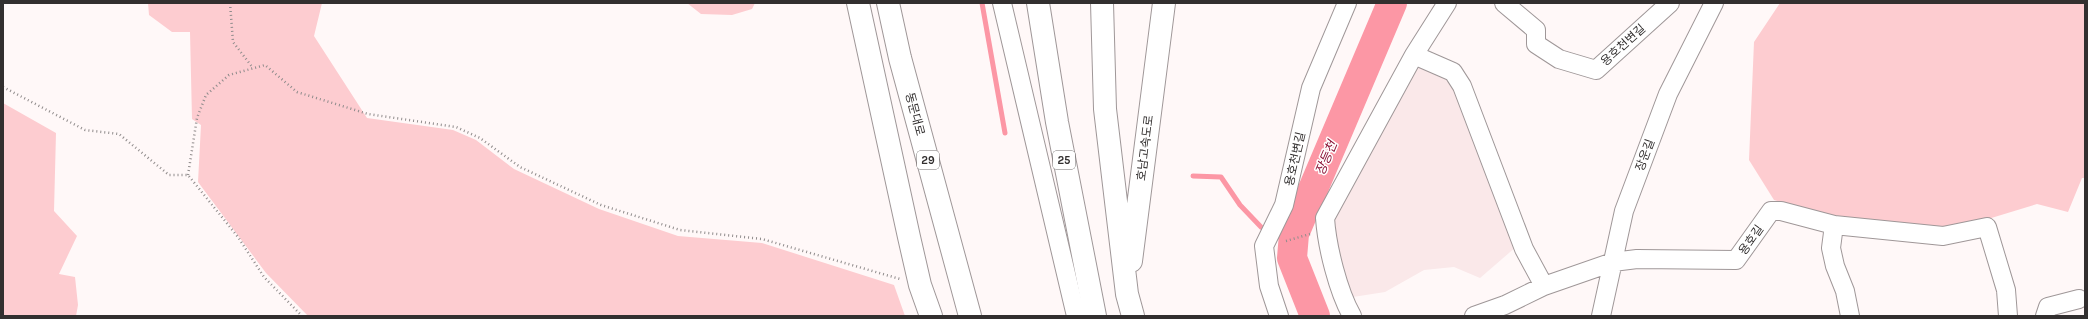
<svg xmlns="http://www.w3.org/2000/svg" width="2088" height="319" font-family="Karla,'Noto Sans KR',sans-serif">
<style>
.built{fill:#fae8e9}
.green{fill:#fdccd0}
.lines{fill:none;stroke-linecap:round;stroke-linejoin:round}
.stream{stroke:#fc97a5;stroke-width:5}
.river{stroke:#fc97a5;stroke-width:30}
.minor-casing{stroke:#9f9798;stroke-width:20}
.major-casing{stroke:#9f9798;stroke-width:24}
.highway-casing{stroke:#9f9798;stroke-width:24}
.path{stroke:#908c8c;stroke-width:2.5;stroke-dasharray:1 3;stroke-linecap:butt}
.minor{stroke:#fff;stroke-width:18}
.major{stroke:#fff;stroke-width:22}
.highway{stroke:#fff;stroke-width:22}
.labels{text-anchor:middle;dominant-baseline:central;stroke-width:3;stroke-linejoin:round;paint-order:stroke}
.shield{fill:#fff;stroke:#706d6d;stroke-width:1}
.shield-label{font-size:11px;font-weight:bold;fill:#322f2f}
.street-label{font-size:12px;fill:#322f2f;stroke:#fff}
.water-label{font-size:13px;font-style:italic;fill:#8a1336;stroke:#fff}
</style>
<rect width="100%" height="100%" fill="#fff8f8"/>
<path class="built" d="M1416 62 1448 74 1517 246 1480 278 1454 267 1424 270 1385 292 1353 297 1331 231 1335 207Z"/>
<path class="green" d="M148 3H322L314 36 367 118 453 130 476 140 514 169 599 209 678 236 762 243 894 285 905 316H308L266 273 198 182 201 125 192 119 190 32H172L149 15Z
M687 3H755L752 9 732 15 701 14Z
M1780 3H2085V178H2082L2068 212 2037 204 1942 233 1836 218 1774 200 1749 160 1754 42Z
M3 103 56 133 54 211 77 236 59 274 75 277 78 305 76 316H3Z"/>
<g class="lines">
<path class="stream" d="M982 3 1005 133
M1193 176 1221 177 1240 205 1261 227
M1277 237 1294 234"/>
<path class="river" d="M1315 316 1292 258 1294 234 1392 3"/>
<g class="minor-casing">
<path id="minor" d="M1002 3 1076 316
M1504 3 1536 30V44L1559 59 1596 70 1670 3
M1414 55 1453 72 1462 86 1524 249 1544 286
M1834 225 1831 248 1835 266 1845 291 1850 316
M1279 316 1269 286 1264 246 1284 205 1311 88 1347 3
M1352 316C1338 291 1327 247 1325 218L1414 55 1447 3
M1474 316 1505 305 1544 286 1613 262 1637 259 1736 260 1771 211H1781L1834 225 1943 236 1987 227 2006 290 2008 316
M1601 316 1624 211 1668 94 1714 3
M2045 316 2048 307 2079 299"/>
</g>
<g class="major-casing">
<path id="major" d="M858 3 909 237 920 285 931 316
M888 3 900 58 970 316"/>
</g>
<g class="highway-casing">
<path id="highway" d="M1038 3 1057 122 1095 316
M1102 3 1105 109 1127 294 1133 316
M1131 261 1164 3"/>
</g>
<path class="path" d="M230 3 233 42 253 68
M3 87 85 130 119 134 169 175H188L238 237 264 277 302 316
M188 175 197 118 206 95 229 75 265 65 297 92 368 114 456 127 480 138 520 167 601 205 680 230 762 239 900 279
M1286 241 1310 234"/>
<use href="#minor" class="minor"/>
<use href="#major" class="major"/>
<use href="#highway" class="highway"/>
</g>
<g class="labels">
<g class="shield">
<rect x="917" y="151" width="22" height="18" rx="3"/>
<rect x="1053" y="151" width="22" height="18" rx="3"/>
</g>
<g class="shield-label">
<text x="928" y="160">29</text>
<text x="1064" y="160">25</text>
</g>
<g class="street-label">
<text transform="translate(1623 45) rotate(-42)">용호천변길</text>
<text transform="translate(915 114) rotate(75)">동문대로</text>
<text transform="translate(1145 148) rotate(-83)">호남고속도로</text>
<text transform="translate(1645 155) rotate(-70)">장운길</text>
<text transform="translate(1295 159) rotate(-77)">용호천변길</text>
<text transform="translate(1751 240) rotate(-55)">용호길</text>
</g>
<g class="water-label">
<text transform="translate(1326 158) rotate(-67)">장등천</text>
</g>
</g>
<rect width="2088" height="319" fill="none" stroke="#322f2f" stroke-width="8"/>
</svg>
